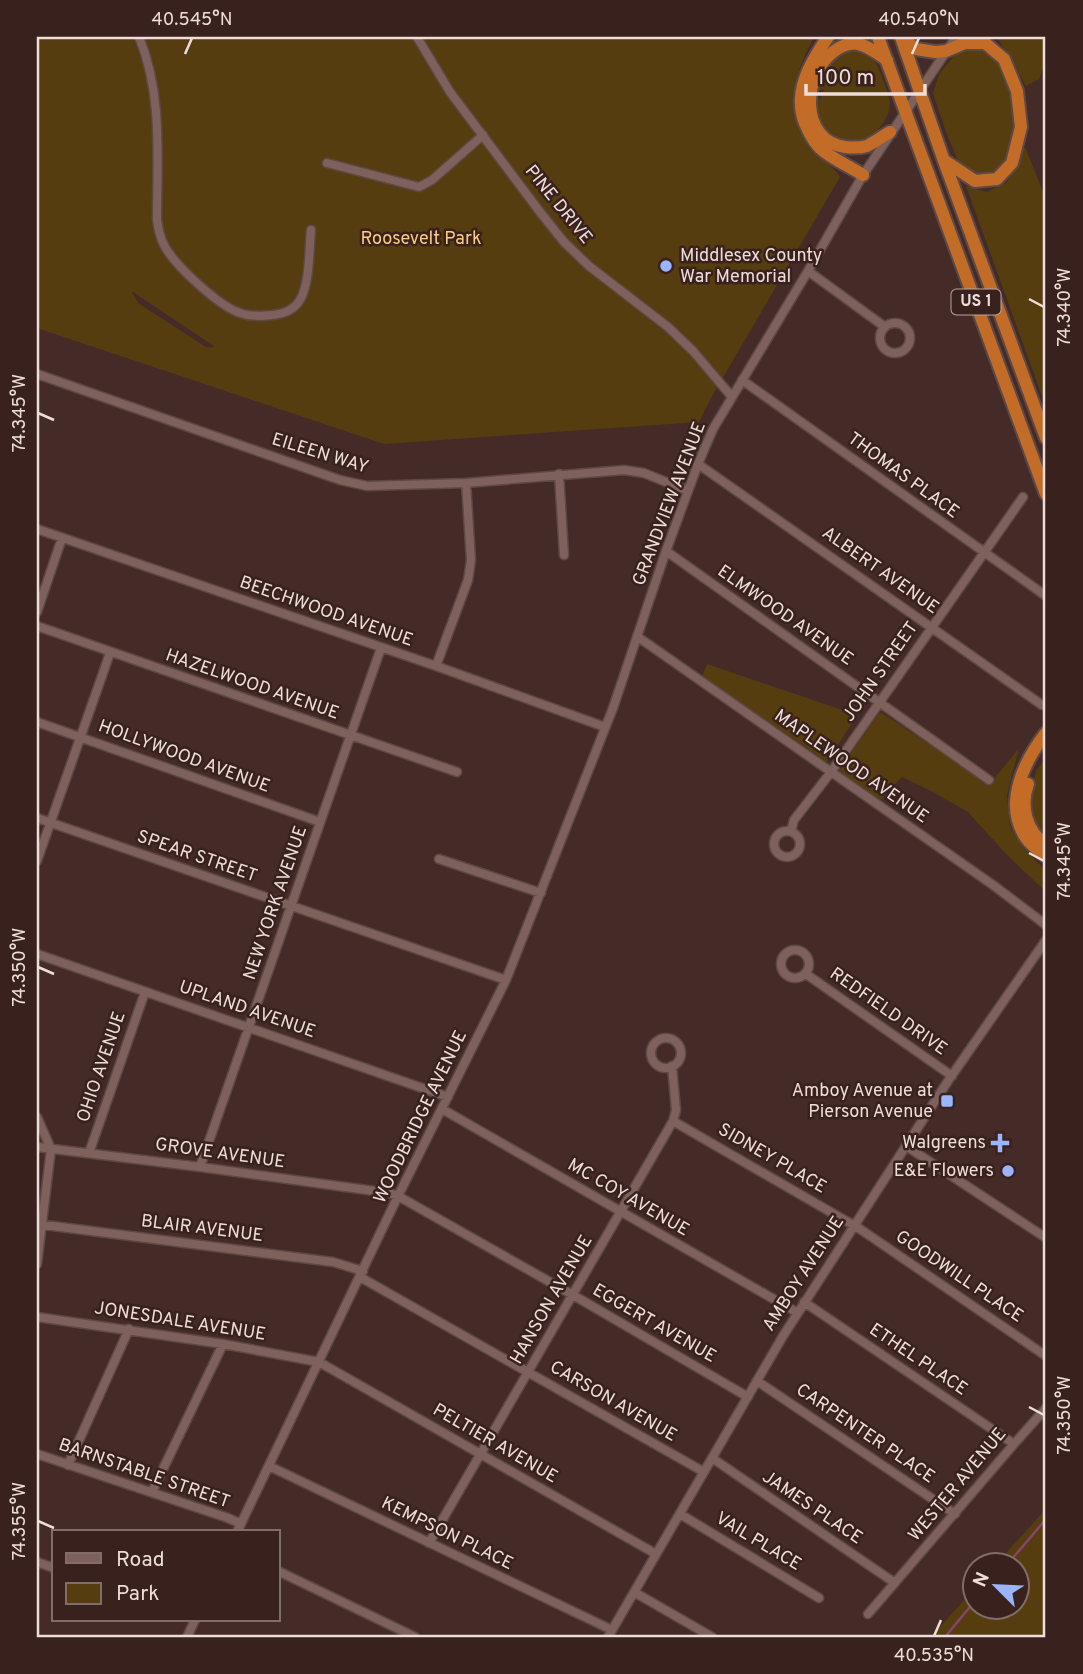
<svg xmlns="http://www.w3.org/2000/svg" width="1083" height="1674" font-family="Overpass,sans-serif">
  <style>
    .green { fill: #553d0f; fill-rule: evenodd }
    .lines { fill: none; stroke-linecap: round; stroke-linejoin: round }
    .stream { stroke: #864470; stroke-width: 2.5 }
    .minor-casing { stroke: #5c4844; stroke-width: 11 }
    .highway-casing { stroke: #5c4844; stroke-width: 16 }
    .minor { stroke: #7e615c; stroke-width: 8 }
    .highway { stroke: #c36c28; stroke-width: 12 }
    .ticks { fill: none; stroke: #eededb; stroke-width: 2.5 }
    .poi-dot { fill: #9ab5fd; stroke: #39211d; stroke-width: 2.5 }
    .labels { text-anchor: middle; dominant-baseline: central; stroke-width: 5; stroke-linejoin: round; paint-order: stroke }
    .shield { fill: #39211d; stroke: #b8a5a2; stroke-width: 2 }
    .shield-label { font-size: 16px; font-weight: bold; fill: #eededb }
    .street-label { font-size: 18px; fill: #eededb; stroke: #39211d }
    .park-label { font-size: 18px; fill: #fdce82; stroke: #39211d }
    .poi-label { font-size: 18px; fill: #eededb; stroke: #39211d; text-anchor: end }
    .neatline { fill: none; stroke: #eededb; stroke-width: 2.5 }
    .ticks-label { font-size: 18px; text-anchor: middle; fill: #eededb }
  </style>
  <rect width="100%" height="100%" fill="#442b27"/>
  <!-- green -->
  <path class="green" d="M 37,37 L 814,37 C 796,71 786,100 804,137 C 806,142 808,148 812,151 C 823,162 830,162 840,177 L 711,398 L 699,422 L 384,444 L 37,328 ZM 132,292 L 133,292 L 215,347 L 206,347 L 138,303 Z
    M 997,37 L 1046,37 L 1046,60 L 1039,79 L 1026,86 Z
    M 971,47 L 993,53 L 1005,71 L 1015,104 L 1018,122 L 1007,163 L 995,177 L 974,175 L 961,168 L 946,132 L 933,93 L 939,74 L 954,56 Z
    M 852,49 C 874,56 876,60 884,82 C 886,88 890,97 890,103 C 889,131 855,154 831,134 C 821,126 818,112 815,100 L 821,98 L 824,89 L 816,91 C 820,70 832,57 852,49 Z
    M 1025,147 L 1046,199 L 1046,407 L 966,186 L 987,192 L 1007,182 Z
    M 707,664 L 857,715 L 827,762 L 702,676 Z
    M 880,712 L 990,784 L 1019,748 L 1007,795 L 1010,826 L 1022,847 L 1045,870 L 1046,892 L 1006,854 L 968,812 L 933,792 L 902,777 L 881,800 L 838,772 Z
    M 1046,757 L 1046,841 L 1032,824 L 1029,800 L 1036,771 Z
    M 1046,1509 L 1046,1637 L 931,1637 L 974,1589 L 974,1608 L 1016,1608 L 1016,1566 L 995,1565 Z"/>
  <g class="lines">
    <!-- stream -->
    <path class="stream" d="M 1006,1566 L 1046,1519
      M 945,1637 L 974,1602"/>
    <!-- minor casing -->
    <g class="minor-casing">
      <path id="minor" d="M 139,37 C 163,95 157,158 157,219 C 158,228 160,237 164,245 C 174,265 219,306 240,313 C 251,317 262,316 272,315 C 284,314 294,310 300,300 C 310,283 309,250 311,230
        M 417,37 L 450,92 L 540,212 L 564,242 L 589,266 L 668,327 L 693,351 L 732,397
        M 327,163 L 419,187 L 432,180 L 483,135
        M 808,271 L 885,327
        M880 338a15 15 0 1 1 30 0a15 15 0 1 1-30 0Z
        M 37,374 L 340,480 L 367,486 L 466,483 L 624,470 L 644,473 L 688,491
        M 742,380 L 1046,596
        M 698,464 L 1042,705
        M 559,474 L 564,555
        M 37,529 L 436,666 L 605,727
        M 666,551 L 989,780
        M 37,612 L 62,538
        M 37,626 L 457,772
        M 638,637 L 993,885 L 1046,925
        M 436,666 L 468,580 L 471,560 L 466,483
        M 37,722 L 320,822
        M 37,818 L 506,980
        M774 844a13 13 0 1 1 26 0a13 13 0 1 1-26 0Z
        M 791,831 L 794,820 L 831,772 L 1023,497
        M 439,859 L 541,893
        M 37,861 L 110,653
        M781 964a14 14 0 1 1 28 0a14 14 0 1 1-28 0Z
        M 37,954 L 448,1097
        M 806,974 L 952,1076
        M651 1053a15 15 0 1 1 30 0a15 15 0 1 1-30 0Z
        M 442,1109 L 798,1313
        M 37,1117 L 51,1149 L 37,1264
        M 673,1121 L 860,1229 L 1046,1356
        M 906,1146 L 1046,1238
        M 37,1147 L 200,1167 L 389,1193 L 398,1196 L 573,1295 L 748,1397
        M 89,1153 L 145,992
        M 200,1167 L 381,648
        M 37,1224 L 333,1262 L 363,1271
        M 360,1277 L 704,1472
        M 804,1302 L 1014,1444
        M 37,1317 L 223,1344 L 319,1362 L 656,1554
        M 757,1381 L 955,1514
        M 37,1454 L 228,1518 L 241,1524
        M 712,1458 L 895,1583
        M 68,1465 L 129,1329
        M 269,1466 L 612,1630
        M 152,1492 L 223,1344
        M 680,1514 L 819,1598
        M 237,1532 L 398,1196 L 506,980 L 613,708 L 666,551 L 698,464 L 713,429 L 808,271 L 863,175 L 956,37
        M 429,1543 L 673,1121 L 676,1110 L 672,1066
        M 37,1562 L 54,1568
        M 278,1571 L 415,1637
        M 634,1592 L 712,1637
        M 868,1614 L 1014,1444 L 1046,1408
        M 187,1637 L 195,1620
        M 608,1637 L 783,1336 L 948,1081 L 1046,940"/>
    </g>
    <!-- highway casing -->
    <g class="highway-casing">
      <path id="highway" d="M 828,37 C 809,64 790,97 808,130 C 811,136 815,143 820,148 C 832,159 849,166 863,175
        M 878,37 L 1046,494
        M 901,37 L 944,161 L 1046,438
        M 902,37 L 916,49 L 935,52 L 946,51 L 965,43 L 985,43 L 1004,59 L 1017,91 L 1021,127 L 1012,163 L 997,179 L 975,181 L 945,161
        M 887,60 C 878,54 869,46 858,44 C 849,42 841,46 833,52 C 802,76 799,140 845,147 C 853,148 860,148 867,146 C 875,142 883,136 890,132
        M 1046,733 C 1025,760 1005,800 1023,833 C 1028,843 1038,850 1046,856
        M 1028,784 C 1020,806 1026,831 1046,845"/>
    </g>
    <!-- minor -->
    <use href="#minor" class="minor"/>
    <!-- highway -->
    <use href="#highway" class="highway"/>
  </g>
  <!-- ticks -->
  <path class="ticks" d="M 185,54 L 192,38M 912,54 L 919,38M 1029,299 L 1044,307M 38,413 L 54,420M 1029,853 L 1044,861M 38,967 L 54,974M 1029,1407 L 1044,1415M 38,1521 L 54,1528M 934,1636 L 941,1620"/>
  <!-- markers -->
  <g class="poi-dot">
    <circle cx="666" cy="266" r="7"/>
    <rect x="940" y="1094" width="14" height="14" rx="3.5"/>
    <path d="M996.5 1132.5h7v7h7v7h-7v7h-7v-7h-7v-7h7z"/>
    <circle cx="1008" cy="1171" r="7"/>
  </g>
  <g class="labels">
    <!-- shield labels -->
    <rect class="shield" x="951.5" y="289.5" width="49" height="25" rx="5"/>
    <g class="shield-label">
      <text x="976" y="302">US 1</text>
    </g>
    <!-- street labels -->
    <g class="street-label">
      <text transform="translate(558 205) rotate(51)">PINE DRIVE</text>
      <text transform="translate(320 454) rotate(17)">EILEEN WAY</text>
      <text transform="translate(903 476) rotate(36)">THOMAS PLACE</text>
      <text transform="translate(670 504) rotate(-69)">GRANDVIEW AVENUE</text>
      <text transform="translate(880 571) rotate(35)">ALBERT AVENUE</text>
      <text transform="translate(326 612) rotate(19)">BEECHWOOD AVENUE</text>
      <text transform="translate(785 616) rotate(35)">ELMWOOD AVENUE</text>
      <text transform="translate(881 672) rotate(-55)">JOHN STREET</text>
      <text transform="translate(252 685) rotate(19)">HAZELWOOD AVENUE</text>
      <text transform="translate(184 757) rotate(20)">HOLLYWOOD AVENUE</text>
      <text transform="translate(851 767) rotate(35)">MAPLEWOOD AVENUE</text>
      <text transform="translate(197 857) rotate(19)">SPEAR STREET</text>
      <text transform="translate(276 903) rotate(-71)">NEW YORK AVENUE</text>
      <text transform="translate(247 1010) rotate(19)">UPLAND AVENUE</text>
      <text transform="translate(888 1012) rotate(35)">REDFIELD DRIVE</text>
      <text transform="translate(102 1067) rotate(-71)">OHIO AVENUE</text>
      <text transform="translate(421 1117) rotate(-64)">WOODBRIDGE AVENUE</text>
      <text transform="translate(220 1154) rotate(8)">GROVE AVENUE</text>
      <text transform="translate(772 1159) rotate(30)">SIDNEY PLACE</text>
      <text transform="translate(628 1198) rotate(30)">MC COY AVENUE</text>
      <text transform="translate(202 1229) rotate(7)">BLAIR AVENUE</text>
      <text transform="translate(804 1274) rotate(-57)">AMBOY AVENUE</text>
      <text transform="translate(959 1277) rotate(34)">GOODWILL PLACE</text>
      <text transform="translate(552 1300) rotate(-60)">HANSON AVENUE</text>
      <text transform="translate(180 1322) rotate(9)">JONESDALE AVENUE</text>
      <text transform="translate(654 1324) rotate(30)">EGGERT AVENUE</text>
      <text transform="translate(918 1360) rotate(34)">ETHEL PLACE</text>
      <text transform="translate(613 1402) rotate(30)">CARSON AVENUE</text>
      <text transform="translate(865 1434) rotate(34)">CARPENTER PLACE</text>
      <text transform="translate(495 1444) rotate(30)">PELTIER AVENUE</text>
      <text transform="translate(144 1474) rotate(19)">BARNSTABLE STREET</text>
      <text transform="translate(958 1485) rotate(-50)">WESTER AVENUE</text>
      <text transform="translate(812 1508) rotate(34)">JAMES PLACE</text>
      <text transform="translate(447 1534) rotate(26)">KEMPSON PLACE</text>
      <text transform="translate(758 1542) rotate(31)">VAIL PLACE</text>
    </g>
    <!-- park labels -->
    <g class="park-label">
      <text x="421" y="239">Roosevelt Park</text>
    </g>
    <!-- poi labels -->
    <g class="poi-label">
      <text x="680" y="256" text-anchor="start">Middlesex County<tspan x="680" dy="21">War Memorial</tspan></text>
      <text x="933" y="1091">Amboy Avenue at<tspan x="933" dy="21">Pierson Avenue</tspan></text>
      <text x="986" y="1143">Walgreens</text>
      <text x="994" y="1171">E&amp;E Flowers</text>
    </g>
  </g>
  <!-- border -->
  <rect width="1083" height="1674" fill="none" stroke="#39211d" stroke-width="77"/>
  <!-- legend -->
  <rect x="52" y="1530" width="228" height="91" fill="#39211d" stroke="#816d69" stroke-width="2"/>
  <rect x="66" y="1553" width="35" height="10" fill="#7e615c" stroke="#816d69" stroke-width="2"/>
  <text x="116" y="1566" font-size="21" fill="#eededb">Road</text>
  <rect x="66" y="1583" width="35" height="21" fill="#553d0f" stroke="#816d69" stroke-width="2"/>
  <text x="116" y="1600" font-size="21" fill="#eededb">Park</text>
  <!-- north arrow -->
  <g transform="translate(996 1586) rotate(294)"><circle r="33" fill="#39211d" stroke="#816d69" stroke-width="2"/>
  <path d="M0-5L12 26L0 18L-12 26Z" fill="#9ab5fd"/>
  <text y="-10" font-size="19" font-weight="bold" text-anchor="middle" fill="#eededb">N</text>
  </g>
  <!-- scale -->
  <path d="M806 84v10h119v-10" fill="none" stroke="#eededb" stroke-width="3.5"/>
  <text x="817" y="84" font-size="21" fill="#eededb" stroke="#39211d" stroke-width="5" paint-order="stroke">100 m</text>
  <rect x="38" y="38" width="1006" height="1598" class="neatline"/>
  <g class="ticks-label">
    <text x="192" y="25">40.545°N</text>
    <text x="919" y="25">40.540°N</text>
    <text transform="translate(1064 307) rotate(-90)" y="6">74.340°W</text>
    <text transform="translate(19 413) rotate(-90)" y="6">74.345°W</text>
    <text transform="translate(1064 861) rotate(-90)" y="6">74.345°W</text>
    <text transform="translate(19 967) rotate(-90)" y="6">74.350°W</text>
    <text transform="translate(1064 1415) rotate(-90)" y="6">74.350°W</text>
    <text transform="translate(19 1521) rotate(-90)" y="6">74.355°W</text>
    <text x="934" y="1661">40.535°N</text>
  </g>
</svg>
